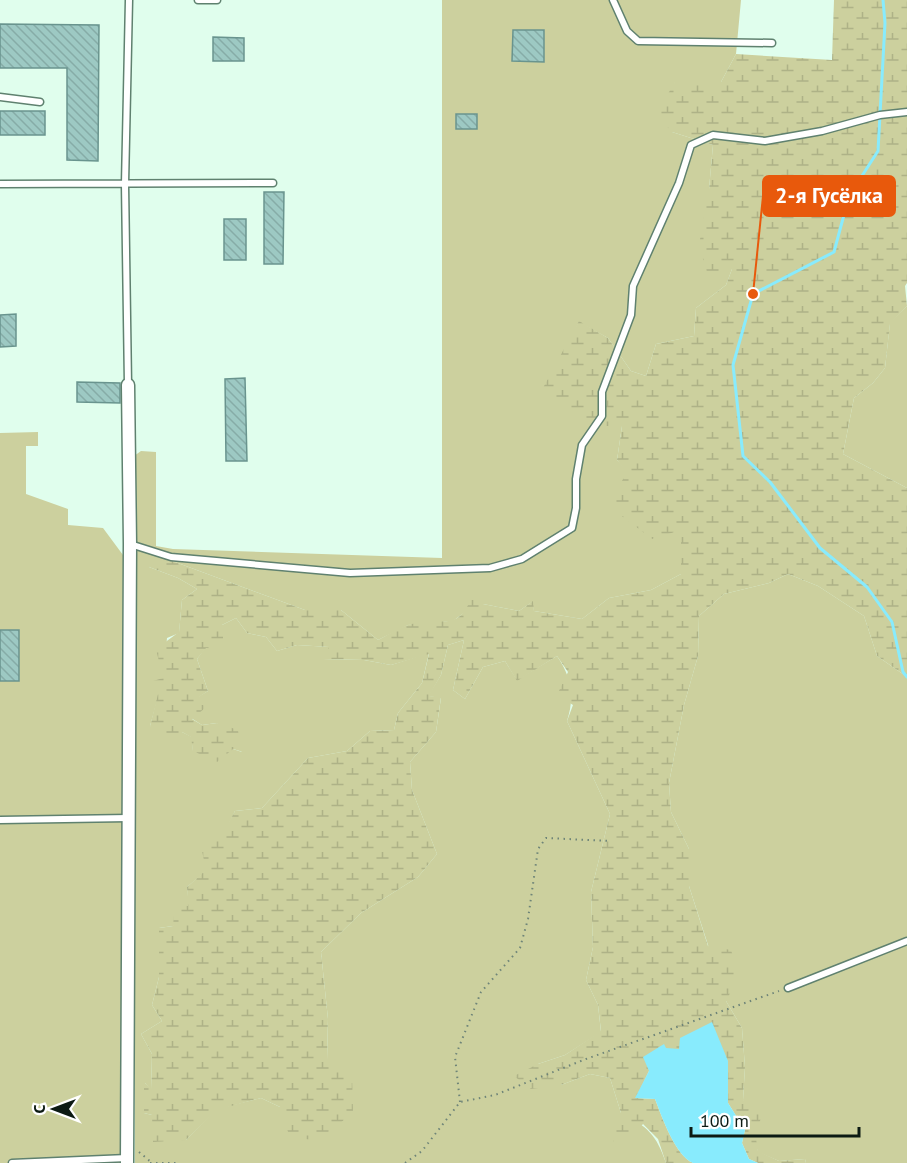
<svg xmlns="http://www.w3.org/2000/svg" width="907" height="1163" font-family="'PT Sans',sans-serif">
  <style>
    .green { fill: #ccd09e }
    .wetland { fill: url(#wetland-marsh) }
    .water { fill: #88ebfd }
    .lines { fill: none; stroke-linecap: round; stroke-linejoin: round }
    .stream { stroke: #88ebfd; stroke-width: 3 }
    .building { fill: url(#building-back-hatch); stroke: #69948e; stroke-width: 1.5 }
    .service-casing { stroke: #5f816f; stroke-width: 9 }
    .minor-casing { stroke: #5f816f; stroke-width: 15 }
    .path { stroke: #6e8478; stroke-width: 2; stroke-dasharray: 1.5 4.5; stroke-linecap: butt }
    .service { stroke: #fff; stroke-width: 6 }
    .minor { stroke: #fff; stroke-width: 12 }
    .leader { fill: none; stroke: #e8590c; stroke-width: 2 }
    .callout-dot { fill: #e8590c; stroke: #fff; stroke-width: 2 }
    .callout { fill: #e8590c; stroke: #e8590c; stroke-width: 2 }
    .callout-label { font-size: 22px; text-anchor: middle; font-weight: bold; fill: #fff }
  </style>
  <defs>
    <pattern id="wetland-marsh" width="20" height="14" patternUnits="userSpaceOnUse" patternTransform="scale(1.5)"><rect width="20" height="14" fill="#ccd09e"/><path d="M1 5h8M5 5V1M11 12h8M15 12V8" fill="none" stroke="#aeb287"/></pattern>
    <pattern id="building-back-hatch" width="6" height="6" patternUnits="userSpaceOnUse" patternTransform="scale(1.5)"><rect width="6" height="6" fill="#9dc9c3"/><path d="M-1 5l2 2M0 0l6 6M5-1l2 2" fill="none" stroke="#86aca7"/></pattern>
  </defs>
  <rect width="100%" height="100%" fill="#e0feed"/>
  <!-- green -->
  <path class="green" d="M 442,0 L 741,0 L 736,54 L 721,82 L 675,82 L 672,132 L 713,145 L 709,189 L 732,269 L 726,285 L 696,308 L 694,336 L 656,344 L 646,376 L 631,371 L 608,338 L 579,322 L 565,350 L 622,426 L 617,460 L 681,529 L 681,574 L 651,590 L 609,598 L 582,619 L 534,611 L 532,602 L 519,611 L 483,604 L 469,609 L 453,621 L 408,625 L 378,640 L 341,610 L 305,610 L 167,559 L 149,567 L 178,578 L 197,589 L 182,600 L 179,633 L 167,638 L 163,679 L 150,726 L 182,732 L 192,737 L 193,751 L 233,749 L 242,752 L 217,723 L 202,725 L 191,718 L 198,697 L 208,691 L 197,659 L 222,625 L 236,618 L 247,633 L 266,637 L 277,651 L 297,645 L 330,647 L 323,659 L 364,660 L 391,665 L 429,653 L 422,683 L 398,713 L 394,730 L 370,731 L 347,751 L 308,758 L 262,808 L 235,811 L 207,870 L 187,887 L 189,906 L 173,926 L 159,928 L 159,977 L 152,1005 L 162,1021 L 141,1034 L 152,1054 L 151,1090 L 145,1083 L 144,1113 L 152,1115 L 186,1140 L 217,1109 L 261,1098 L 280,1107 L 327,1060 L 328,1019 L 321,952 L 361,913 L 418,877 L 437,854 L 412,790 L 410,762 L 436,732 L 441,698 L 428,696 L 441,675 L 448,645 L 464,640 L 453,690 L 465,699 L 483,667 L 505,661 L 517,680 L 557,656 C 571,676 575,697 567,721 L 610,814 L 591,892 L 593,947 L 586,980 L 598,1005 L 601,1032 L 565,1055 L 538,1064 L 561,1085 L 590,1074 L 610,1078 L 621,1113 C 648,1127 656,1134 666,1163 L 135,1163 L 134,456 L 141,451 L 156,452 L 156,546 L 173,549 L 442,558 Z
    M 907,306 L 907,488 L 843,454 L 854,398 L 873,383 L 885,368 L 890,323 Z
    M 38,432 L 38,446 L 26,446 L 26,494 L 68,509 L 68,525 L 103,528 L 123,555 L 122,1163 L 0,1163 L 0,433 Z
    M 788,574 L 818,586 L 864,616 L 877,656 L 907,677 L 907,1163 L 806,1163 L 805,1159 L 779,1161 L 758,1152 L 743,1100 L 745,1067 L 742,1028 L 726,1001 L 689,886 L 689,849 L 671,812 L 669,783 L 684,705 L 698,656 L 699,616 L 724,594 L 769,583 Z"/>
  <!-- wetland -->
  <path class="wetland" d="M 834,0 L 907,0 L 907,283 L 905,286 L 907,306 L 890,324 L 885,368 L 873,383 L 854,398 L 843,454 L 907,488 L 907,677 L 877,656 L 864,616 L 818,586 L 788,574 L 769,583 L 724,594 L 699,616 L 698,656 L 684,705 L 669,783 L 671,812 L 689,849 L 689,886 L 708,946 L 731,950 L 739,976 L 726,1001 L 742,1028 L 745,1067 L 743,1100 L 762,1116 L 755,1133 L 758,1151 L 779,1161 L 805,1159 L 806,1163 L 758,1163 L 749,1159 L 742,1143 L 745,1130 L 728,1103 L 728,1061 L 679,1049 L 666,1049 L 649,1071 L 636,1098 L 655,1099 C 662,1117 675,1155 693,1163 L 666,1163 L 658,1139 L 643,1124 L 624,1146 L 613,1141 L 621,1113 L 610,1078 L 590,1074 L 561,1085 L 531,1089 L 514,1076 L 538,1064 L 565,1055 L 601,1031 L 598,1005 L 586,980 L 593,947 L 591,892 L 610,814 L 567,721 L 573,705 L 557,695 L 568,672 L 557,656 L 517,681 L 505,661 L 483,667 L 465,699 L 453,690 L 464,640 L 448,645 L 441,675 L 429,696 L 441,697 L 436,732 L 410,762 L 412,790 L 437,854 L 418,877 L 361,913 L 321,952 L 328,1019 L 327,1060 L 352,1075 L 353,1113 L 318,1140 L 290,1138 L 280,1107 L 261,1098 L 217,1110 L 186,1140 L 153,1142 L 152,1115 L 144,1113 L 144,1082 L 151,1089 L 152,1054 L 141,1034 L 162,1021 L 152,1005 L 159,977 L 159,928 L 173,926 L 175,905 L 188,906 L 187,887 L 206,870 L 200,841 L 220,839 L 235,811 L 262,808 L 308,758 L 347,751 L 370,731 L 394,730 L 398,713 L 422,683 L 429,654 L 391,665 L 364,660 L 322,659 L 329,647 L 297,645 L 277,651 L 266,637 L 247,633 L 236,618 L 222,625 L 224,649 L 206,648 L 197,659 L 208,691 L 199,697 L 205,708 L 192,719 L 202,725 L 217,723 L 238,730 L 243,752 L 233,749 L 217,762 L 193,751 L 191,737 L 182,732 L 169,744 L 150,726 L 158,694 L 153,681 L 163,678 L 156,649 L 179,632 L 182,600 L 197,589 L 178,578 L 149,567 L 151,557 L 167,559 L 305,610 L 341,610 L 378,640 C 388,635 398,628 408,625 C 442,615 460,636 474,590 L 483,604 L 519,611 L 533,601 L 534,611 L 582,619 L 609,598 L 651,590 L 681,574 L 681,530 L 652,539 L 618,513 L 611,498 L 627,473 L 617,460 L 622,426 L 587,426 L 565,410 L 543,388 L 579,321 L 608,338 L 631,371 L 646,376 L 656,344 L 694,336 L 696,308 L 726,285 L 732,269 L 707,273 L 699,245 L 709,189 L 713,145 L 672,132 L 656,114 L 675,82 L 721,82 L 736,54 L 832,60 Z"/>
  <!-- water -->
  <path class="water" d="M 712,1022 L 728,1061 L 728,1103 L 745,1130 L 742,1143 L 749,1159 L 758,1163 L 693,1163 C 675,1155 662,1117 655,1099 L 635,1098 L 649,1071 L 643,1057 L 664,1044 L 666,1048 L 679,1049 L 680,1038 Z"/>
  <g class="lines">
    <!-- stream -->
    <path class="stream" d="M 883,0 L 885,23 L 878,151 L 849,196 L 834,252 L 753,294 L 733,365 L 743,456 L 770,482 L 820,548 L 867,587 L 892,622 L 903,672 L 907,677"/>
  </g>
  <!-- building -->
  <path class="building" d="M 0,24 L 99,25 L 98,161 L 67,160 L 67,68 L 0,68 Z
    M 513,30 L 544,30 L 544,62 L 512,61 Z
    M 213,37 L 244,38 L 244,61 L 213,61 Z
    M 0,111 L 45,111 L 45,135 L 0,135 Z
    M 456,114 L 477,114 L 477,129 L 456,129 Z
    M 264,192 L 284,192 L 283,264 L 264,264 Z
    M 224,219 L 246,219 L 246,260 L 224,260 Z
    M 16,314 L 16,346 L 0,347 L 0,315 Z
    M 245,378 L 247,461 L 226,461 L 225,379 Z
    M 77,382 L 120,383 L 120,403 L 77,402 Z
    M 0,630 L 19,630 L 19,681 L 0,681 Z"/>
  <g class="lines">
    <!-- service casing -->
    <g class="service-casing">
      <path id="service" d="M 198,0 L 217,0
        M 613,0 L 627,31 L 638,41 L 772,43
        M 0,97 L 40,102
        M 0,184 L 273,183
        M 128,385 L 125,184 L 129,0
        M 130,544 L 171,557 L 350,573 L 490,568 L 522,559 L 572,528 L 576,508 L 576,479 L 582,445 L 602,416 L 602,392 L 631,315 L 633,286 L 679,183 L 691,145 L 713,135 L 765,141 L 822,131 L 880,115 L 907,112
        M 0,820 L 129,818
        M 788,988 L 907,941
        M 12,1163 L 127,1158"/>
    </g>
    <!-- minor casing -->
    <g class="minor-casing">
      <path id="minor" d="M 127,1163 L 130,544 L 128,385"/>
    </g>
    <!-- path -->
    <path class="path" d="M 460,1102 L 455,1057 L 481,992 L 520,948 L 528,919 L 538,849 L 546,838 L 610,841
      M 139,1152 L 151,1162
      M 150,1163 L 176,1163
      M 405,1163 L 422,1151 L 460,1102 L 495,1095 L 586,1059 L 779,991"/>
    <!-- service -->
    <use href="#service" class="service"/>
    <!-- minor -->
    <use href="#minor" class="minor"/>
  </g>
  <!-- callouts -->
  <path class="leader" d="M753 294L763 196"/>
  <circle class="callout-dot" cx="753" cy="294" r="6"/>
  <rect class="callout" x="763" y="176" width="132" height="40" rx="6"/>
  <g class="callout-label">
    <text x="829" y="203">2-я Гусёлка</text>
  </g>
  <!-- north arrow -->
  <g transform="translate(54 1109) rotate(270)" stroke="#ffffff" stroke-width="4.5" paint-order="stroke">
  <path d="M0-4.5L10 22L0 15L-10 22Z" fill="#0c1a13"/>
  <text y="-9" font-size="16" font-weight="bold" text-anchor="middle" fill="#0c1a13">С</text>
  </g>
  <!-- scale -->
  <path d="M691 1127v9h168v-9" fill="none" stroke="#0c1a13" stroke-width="3"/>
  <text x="700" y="1127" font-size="18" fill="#0c1a13" stroke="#ffffff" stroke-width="4.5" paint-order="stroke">100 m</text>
</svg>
